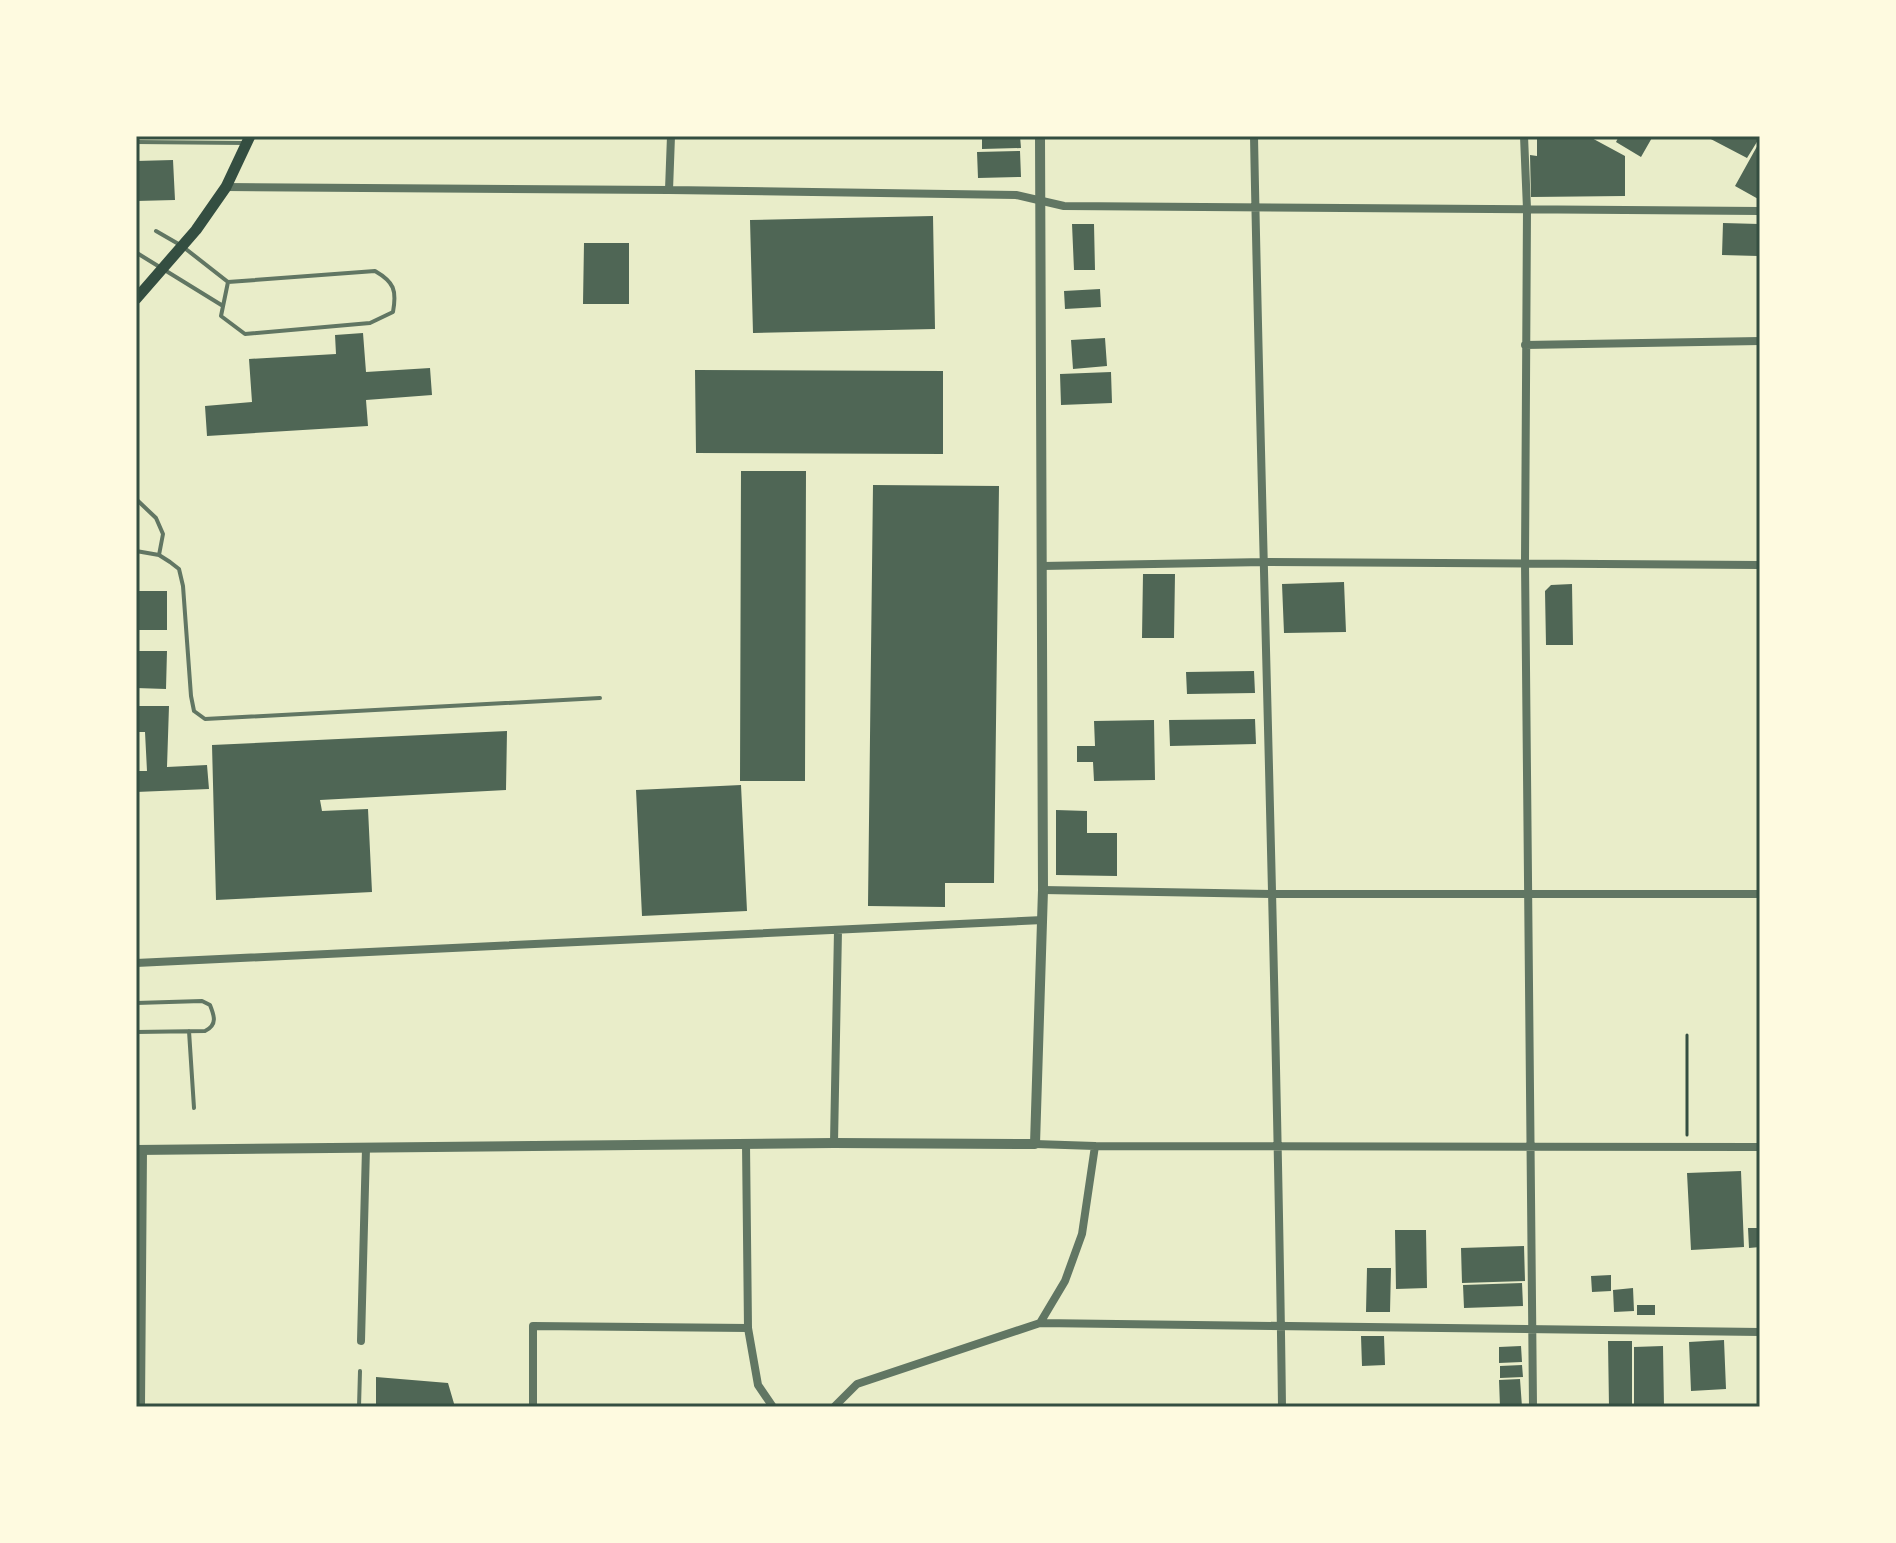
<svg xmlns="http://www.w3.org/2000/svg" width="1896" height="1543" font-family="'Source Sans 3',sans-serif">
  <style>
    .building { fill: #4f6655 }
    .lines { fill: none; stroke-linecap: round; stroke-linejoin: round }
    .path { stroke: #344e41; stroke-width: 3 }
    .service { stroke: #617663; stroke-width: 4 }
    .minor { stroke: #617663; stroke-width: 8 }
    .tertiary { stroke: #617663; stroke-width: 10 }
    .secondary { stroke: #344e41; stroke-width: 11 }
    .neatline { fill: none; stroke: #344e41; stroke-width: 3 }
  </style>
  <rect width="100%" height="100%" fill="#e9edc9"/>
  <!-- building -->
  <path class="building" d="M 982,136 L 1020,136 L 1021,148 L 982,149 Z
    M 1537,136 L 1588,136 L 1625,156 L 1625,196 L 1531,197 L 1530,155 L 1537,156 Z
    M 1619,136 L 1653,136 L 1641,157 L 1616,142 Z
    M 1705,136 L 1760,136 L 1760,137 L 1747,158 Z
    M 1760,141 L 1760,200 L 1735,186 Z
    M 1020,151 L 1021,177 L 978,178 L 977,152 Z
    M 173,160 L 175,200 L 136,201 L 136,161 Z
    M 933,216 L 935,329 L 753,333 L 750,220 Z
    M 1723,223 L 1759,224 L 1758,256 L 1722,255 Z
    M 1072,224 L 1094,224 L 1095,270 L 1074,270 Z
    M 584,243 L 629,243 L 629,304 L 583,304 Z
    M 1100,289 L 1101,307 L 1065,309 L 1064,291 Z
    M 363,333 L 366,372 L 430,368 L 432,395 L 366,400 L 368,426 L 207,436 L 205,406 L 252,402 L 249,359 L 336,354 L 335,335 Z
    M 1105,338 L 1107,366 L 1073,369 L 1071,340 Z
    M 695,370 L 943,371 L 943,454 L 696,453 Z
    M 1111,372 L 1112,403 L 1061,405 L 1060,374 Z
    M 741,471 L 806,471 L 805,781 L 740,781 Z
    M 873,485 L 999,486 L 994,883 L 945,883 L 945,907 L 868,906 Z
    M 1143,574 L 1175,574 L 1174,638 L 1142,638 Z
    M 1344,582 L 1346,632 L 1284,633 L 1282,584 Z
    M 1572,584 L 1573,645 L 1546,645 L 1545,591 L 1551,585 Z
    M 136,591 L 167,591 L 167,630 L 136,630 Z
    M 136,651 L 167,651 L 166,689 L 136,688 Z
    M 1254,671 L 1255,693 L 1187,694 L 1186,672 Z
    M 136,706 L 169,706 L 167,767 L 207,765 L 209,789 L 136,792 L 136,771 L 147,771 L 145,732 L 136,732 Z
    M 1255,719 L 1256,744 L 1170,746 L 1169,720 Z
    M 1154,720 L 1155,780 L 1094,781 L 1093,762 L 1077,762 L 1077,746 L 1095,746 L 1094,721 Z
    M 507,731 L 506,790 L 320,800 L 322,811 L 368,809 L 372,892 L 216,900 L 212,745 Z
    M 741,785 L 747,911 L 642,916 L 636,790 Z
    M 1056,810 L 1087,811 L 1087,833 L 1117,833 L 1117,876 L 1056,875 Z
    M 1741,1171 L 1744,1247 L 1691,1250 L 1687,1173 Z
    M 1748,1228 L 1760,1228 L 1760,1247 L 1749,1248 Z
    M 1395,1230 L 1426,1230 L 1427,1288 L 1396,1289 Z
    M 1524,1246 L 1525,1281 L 1462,1283 L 1461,1248 Z
    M 1367,1268 L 1391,1268 L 1390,1312 L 1366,1312 Z
    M 1611,1275 L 1611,1291 L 1592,1292 L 1591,1276 Z
    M 1522,1283 L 1523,1306 L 1464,1308 L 1463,1285 Z
    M 1633,1288 L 1634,1311 L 1614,1312 L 1613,1290 Z
    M 1637,1305 L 1655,1305 L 1655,1315 L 1637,1315 Z
    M 1361,1336 L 1384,1336 L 1385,1365 L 1362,1366 Z
    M 1724,1340 L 1726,1389 L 1691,1391 L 1689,1342 Z
    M 1608,1341 L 1632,1341 L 1632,1407 L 1609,1407 Z
    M 1521,1346 L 1522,1362 L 1499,1363 L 1499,1347 Z
    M 1663,1346 L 1664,1407 L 1634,1407 L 1634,1347 Z
    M 1522,1365 L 1523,1377 L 1500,1378 L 1500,1366 Z
    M 376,1377 L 448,1383 L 455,1407 L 376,1407 Z
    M 1520,1379 L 1522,1407 L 1500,1407 L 1499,1380 Z"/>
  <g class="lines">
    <!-- path -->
    <path class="path" d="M 1687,1035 L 1687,1135"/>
    <!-- service -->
    <path class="service" d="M 136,142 L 246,143
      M 156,231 L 182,246 L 228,282 L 375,271 C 394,282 397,290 393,312 L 370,323 L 245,334 L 221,316 L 228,282
      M 137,253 L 223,306
      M 136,499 L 156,518 L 163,534 L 159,555
      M 136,551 L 159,555 L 170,562 L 179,569 L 183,586 L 191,696 L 194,711 L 205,719 L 600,698
      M 136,1003 L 202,1001 L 210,1005 C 214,1015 218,1025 205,1031 L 136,1032
      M 189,1031 L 194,1108
      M 359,1407 L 360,1371"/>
    <!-- minor -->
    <path class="minor" d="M 1254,136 C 1262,560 1277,983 1282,1407
      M 1524,136 L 1527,209 L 1525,562 L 1533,1407
      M 226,187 L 669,190 L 1016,195 L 1064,206 L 1760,211
      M 669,190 L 671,136
      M 1525,345 L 1760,341
      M 1042,566 L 1265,562 L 1760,565
      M 1043,890 L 1271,894 L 1760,894
      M 136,963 L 1043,920
      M 834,1143 L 838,930
      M 746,1144 L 748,1328 L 758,1385 L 773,1407
      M 1035,1144 L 1095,1146 L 1760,1147
      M 1040,1323 L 1065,1281 L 1082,1234 L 1095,1146
      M 361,1341 L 366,1148
      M 141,1407 L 143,1150
      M 533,1407 L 533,1326 L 748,1328
      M 834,1407 L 857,1384 L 1040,1323 L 1760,1332"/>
    <!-- tertiary -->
    <path class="tertiary" d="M 136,1150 L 834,1143 L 1035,1144 L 1043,890 L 1040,136"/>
    <!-- secondary -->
    <path class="secondary" d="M 136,299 L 196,230 L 226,187 L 250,136"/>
  </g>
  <!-- border -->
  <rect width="1896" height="1543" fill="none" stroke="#fefae0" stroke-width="276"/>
  <rect x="138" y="138" width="1620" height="1267" class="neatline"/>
</svg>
